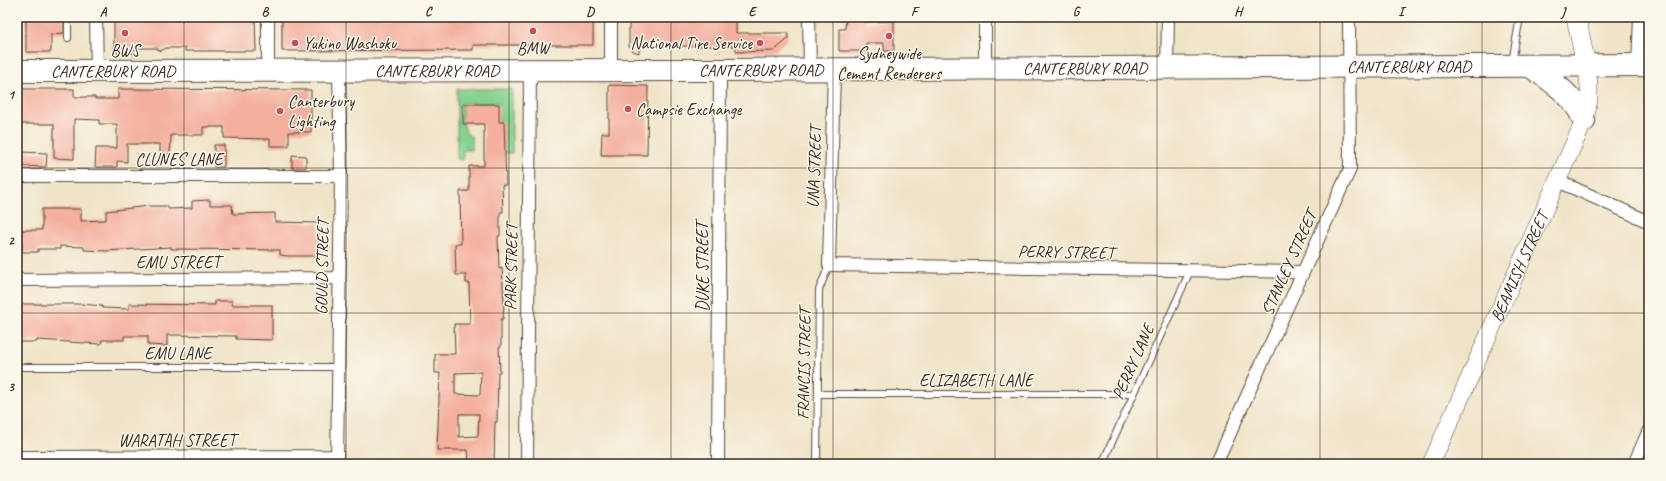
<svg xmlns="http://www.w3.org/2000/svg" width="1666" height="481" font-family="Caveat,sans-serif">
  <style>
    .green { fill: #86d391; stroke: #607e58 }
    .building { fill: #f4af9d; fill-rule: evenodd }
    .lines { fill: none; stroke-linecap: round; stroke-linejoin: round }
    .lane-casing { stroke: #564638; stroke-width: 8 }
    .street-casing { stroke: #564638; stroke-width: 14 }
    .secondary-casing { stroke: #564638; stroke-width: 18 }
    .primary-casing { stroke: #564638; stroke-width: 20 }
    .highway-casing { stroke: #564638; stroke-width: 24 }
    .lane { stroke: #fff; stroke-width: 6 }
    .street { stroke: #fff; stroke-width: 12 }
    .secondary { stroke: #fff; stroke-width: 17 }
    .primary { stroke: #fff; stroke-width: 19 }
    .highway { stroke: #fff; stroke-width: 22 }
    .grid { fill: none; stroke: #3b2a1e; stroke-width: 1; stroke-opacity: 0.55 }
    .poi-dot { fill: #d1495b; stroke: #fbf7ec; stroke-width: 1.5 }
    .labels { text-anchor: middle; dominant-baseline: central; stroke-width: 3; stroke-linejoin: round; paint-order: stroke }
    .poi-label { font-size: 17px; fill: #3b2a1e; stroke: #fbf7ec; text-anchor: start }
    .street-label { font-size: 17px; fill: #3b2a1e; stroke: #fbf7ec }
    .neatline { fill: none; stroke: #3b2a1e; stroke-width: 1.5 }
    .grid-label { font-size: 13px; text-anchor: middle; font-weight: bold; fill: #3b2a1e }
  </style>
  <rect width="100%" height="100%" fill="#fbf7ec"/>
  <filter id="ink" filterUnits="userSpaceOnUse"><feTurbulence type="fractalNoise" baseFrequency=".025" numOctaves="2"/><feDisplacementMap in="SourceGraphic" scale="8" xChannelSelector="R" yChannelSelector="G"/><feConvolveMatrix kernelMatrix="1 2 1 2 8 2 1 2 1" color-interpolation-filters="sRGB"/></filter>
  <filter id="wash" filterUnits="userSpaceOnUse"><feTurbulence type="fractalNoise" baseFrequency=".012" numOctaves="4" result="noise"/><feDisplacementMap in="SourceGraphic" scale="16" xChannelSelector="R" yChannelSelector="G"/><feGaussianBlur stdDeviation="0.9" result="paint"/><feColorMatrix in="noise" values="0 0 0 0 0 0 0 0 0 0 0 0 0 0 0 0 0 1.4 0 .05"/><feComposite in="paint" operator="in"/></filter>
  <g filter="url(#wash)">
    <rect width="100%" height="100%" fill="#f0e4c8"/>
    <!-- green -->
    <path class="green" d="M 457,89 L 512,89 L 512,153 L 504,153 L 504,123 L 499,123 L 498,103 L 462,103 L 462,124 L 464,125 L 466,133 L 472,137 L 472,150 L 463,150 L 463,160 L 457,159 Z"/>
    <g id="blocks">
      <!-- building -->
      <path class="building" d="M 26,17 L 64,17 L 64,33 L 51,34 L 51,52 L 26,52 Z
        M 114,17 L 255,17 L 256,51 L 185,51 L 185,48 L 166,48 L 160,51 L 156,48 L 135,48 L 135,53 L 117,53 L 114,49 Z
        M 282,17 L 593,17 L 593,45 L 473,45 L 473,50 L 282,51 Z
        M 629,17 L 736,17 L 736,33 L 788,33 L 788,39 L 774,51 L 736,52 L 736,46 L 659,46 L 639,47 L 639,53 L 633,51 L 629,47 Z
        M 846,17 L 865,17 L 865,22 L 894,21 L 894,51 L 884,51 L 884,43 L 866,43 L 866,51 L 839,51 L 839,29 L 845,29 Z
        M 609,85 L 648,86 L 647,155 L 601,155 L 602,133 L 609,133 Z
        M 20,89 L 74,89 L 74,97 L 95,97 L 95,99 L 118,99 L 118,89 L 311,90 L 311,132 L 289,132 L 289,146 L 270,146 L 270,139 L 224,138 L 224,127 L 203,127 L 203,135 L 171,135 L 170,154 L 160,154 L 160,144 L 127,144 L 127,162 L 117,161 L 117,167 L 95,167 L 96,148 L 117,148 L 117,124 L 99,124 L 99,120 L 74,119 L 74,159 L 54,158 L 54,124 L 17,124 L 17,92 L 20,92 Z
        M 463,104 L 499,104 L 499,122 L 504,122 L 506,185 L 502,185 L 503,212 L 500,212 L 500,236 L 498,236 L 499,269 L 502,268 L 504,303 L 503,319 L 501,319 L 501,347 L 499,347 L 500,372 L 498,372 L 497,422 L 495,422 L 494,464 L 469,464 L 468,450 L 437,450 L 440,373 L 435,373 L 435,354 L 455,354 L 454,324 L 470,324 L 469,283 L 466,283 L 466,275 L 456,275 L 455,244 L 461,244 L 460,191 L 469,191 L 469,166 L 484,166 L 484,124 L 463,124 ZM 481,372 L 480,395 L 455,394 L 455,373 ZM 459,414 L 479,414 L 478,436 L 459,437 Z
        M 214,145 L 224,145 L 224,167 L 214,167 Z
        M 20,152 L 47,153 L 46,167 L 20,166 Z
        M 292,155 L 306,156 L 306,168 L 292,168 Z
        M 210,200 L 210,205 L 232,205 L 233,214 L 275,213 L 275,222 L 319,223 L 319,256 L 288,256 L 280,255 L 280,250 L 171,249 L 171,247 L 106,251 L 84,250 L 84,247 L 60,246 L 60,249 L 38,249 L 38,252 L 22,252 L 22,230 L 42,230 L 42,209 L 81,209 L 81,221 L 106,220 L 106,211 L 149,206 L 168,206 L 168,209 L 192,208 L 192,201 Z
        M 215,301 L 232,301 L 232,305 L 272,305 L 272,340 L 236,339 L 236,336 L 167,335 L 167,346 L 148,345 L 148,336 L 124,336 L 124,340 L 102,340 L 101,344 L 37,340 L 37,342 L 20,342 L 21,304 L 82,304 L 102,306 L 102,308 L 129,309 L 129,304 L 215,305 Z"/>
    </g>
  </g>
  <g filter="url(#ink)">
    <use href="#blocks" fill-opacity="0" stroke="#564638" stroke-width="1"/>
    <g class="lines">
      <!-- lane casing -->
      <g class="lane-casing">
        <path id="lane" d="M 68,38 L 68,17
          M 1512,62 L 1520,17
          M 17,367 L 338,367
          M 818,394 L 1134,394
          M 817,464 L 819,290 L 829,265
          M 1102,464 L 1190,271"/>
      </g>
      <!-- street casing -->
      <g class="street-casing">
        <path id="street" d="M 96,17 L 97,71
          M 611,17 L 611,70
          M 809,17 L 810,70
          M 985,17 L 985,69
          M 1638,65 L 1640,17
          M 1167,68 L 1168,17
          M 834,70 L 829,265 L 1303,272
          M 268,71 L 268,17
          M 17,176 L 341,176
          M 1558,181 L 1649,222
          M 17,280 L 339,278
          M 17,457 L 337,456
          M 337,464 L 341,176 L 339,71
          M 527,464 L 530,71
          M 718,464 L 720,70
          M 1216,464 L 1350,169 L 1349,17
          M 1634,464 L 1649,430"/>
      </g>
      <!-- secondary casing -->
      <g class="secondary-casing">
        <g id="secondary">
          <path id="s1" d="M 1431,464 L 1584,121 C 1591,101 1590,85 1586,65"/>
        </g>
      </g>
      <!-- primary casing -->
      <g class="primary-casing">
        <path id="primary" d="M 1576,17 L 1586,65"/>
      </g>
      <!-- highway casing -->
      <g class="highway-casing">
        <g id="highway">
          <path d="M 1530,66 C 1551,81 1575,95 1584,121"/>
          <path id="s2" d="M 17,71 L 720,70 L 1649,65"/>
        </g>
      </g>
      <!-- lane -->
      <use href="#lane" class="lane"/>
      <!-- street -->
      <use href="#street" class="street"/>
      <!-- secondary -->
      <use href="#secondary" class="secondary"/>
      <!-- primary -->
      <use href="#primary" class="primary"/>
      <!-- highway -->
      <use href="#highway" class="highway"/>
    </g>
  </g>
  <!-- grid -->
  <path class="grid" d="M 184,17 L 184,464M 346,17 L 346,464M 509,17 L 509,464M 671,17 L 671,464M 833,17 L 833,464M 995,17 L 995,464M 1157,17 L 1157,464M 1320,17 L 1320,464M 1482,17 L 1482,464M 17,168 L 1649,168M 17,313 L 1649,313"/>
  <!-- markers -->
  <g class="poi-dot">
    <circle cx="533" cy="31" r="4"/>
    <circle cx="125" cy="33" r="4"/>
    <circle cx="889" cy="36" r="4"/>
    <circle cx="295" cy="43" r="4"/>
    <circle cx="760" cy="43" r="4"/>
    <circle cx="628" cy="109" r="4"/>
    <circle cx="280" cy="111" r="4"/>
  </g>
  <g class="labels">
    <!-- poi labels -->
    <g class="poi-label">
      <text x="303" y="43">Yukino Washoku</text>
      <text x="752" y="43" text-anchor="end">National Tire Service</text>
      <text x="533" y="48" text-anchor="middle">BMW</text>
      <text x="125" y="50" text-anchor="middle">BWS</text>
      <text x="889" y="53" text-anchor="middle">Sydneywide<tspan x="889" dy="20">Cement Renderers</tspan></text>
      <text x="288" y="101">Canterbury<tspan x="288" dy="20">Lighting</tspan></text>
      <text x="636" y="109">Campsie Exchange</text>
    </g>
    <!-- street labels -->
    <g class="street-label">
      <text stroke="none"><textPath href="#s2" startOffset="1392">CANTERBURY ROAD</textPath></text>
      <text stroke="none"><textPath href="#s2" startOffset="1068">CANTERBURY ROAD</textPath></text>
      <text stroke="none"><textPath href="#s2" startOffset="744">CANTERBURY ROAD</textPath></text>
      <text stroke="none"><textPath href="#s2" startOffset="96">CANTERBURY ROAD</textPath></text>
      <text stroke="none"><textPath href="#s2" startOffset="420">CANTERBURY ROAD</textPath></text>
      <text x="179" y="159">CLUNES LANE</text>
      <text transform="translate(814 167) rotate(-88)">UNA STREET</text>
      <text transform="translate(1066 252) rotate(1)">PERRY STREET</text>
      <text x="178" y="262">EMU STREET</text>
      <text transform="translate(1289 263) rotate(-66)">STANLEY STREET</text>
      <text transform="translate(322 267) rotate(-89)">GOULD STREET</text>
      <text transform="translate(511 267) rotate(-89)">PARK STREET</text>
      <text transform="translate(702 267) rotate(-90)">DUKE STREET</text>
      <text stroke="none"><textPath href="#s1" startOffset="216">BEAMISH STREET</textPath></text>
      <text x="178" y="353">EMU LANE</text>
      <text transform="translate(1133 362) rotate(-66)">PERRY LANE</text>
      <text transform="translate(804 364) rotate(-89)">FRANCIS STREET</text>
      <text x="976" y="380">ELIZABETH LANE</text>
      <text x="177" y="440">WARATAH STREET</text>
    </g>
  </g>
  <!-- margin -->
  <rect width="1666" height="481" fill="none" stroke="#fbf7ec" stroke-width="44"/>
  <rect x="22" y="22" width="1622" height="437" class="neatline"/>
  <g class="grid-label">
    <text x="103" y="16">A</text>
    <text x="265" y="16">B</text>
    <text x="428" y="16">C</text>
    <text x="590" y="16">D</text>
    <text x="752" y="16">E</text>
    <text x="914" y="16">F</text>
    <text x="1076" y="16">G</text>
    <text x="1238" y="16">H</text>
    <text x="1401" y="16">I</text>
    <text x="1563" y="16">J</text>
    <text x="11" y="99">1</text>
    <text x="11" y="245">2</text>
    <text x="11" y="391">3</text>
  </g>
</svg>
